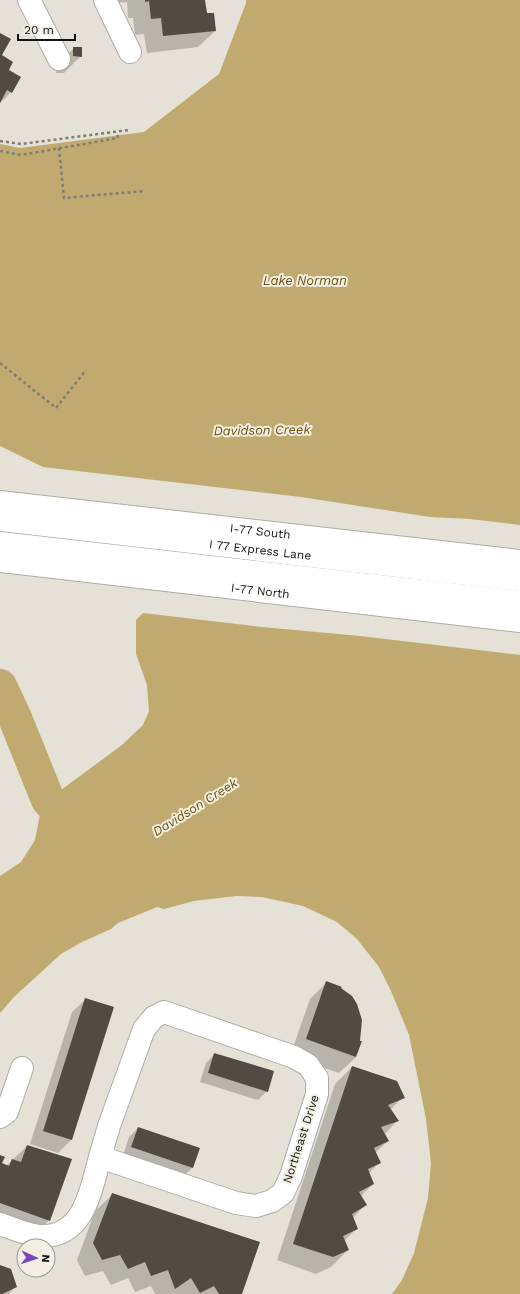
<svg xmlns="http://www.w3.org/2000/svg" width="520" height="1294" font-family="'Work Sans',sans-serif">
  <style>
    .water { fill: #c1aa6f }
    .shadow { fill: #0003 }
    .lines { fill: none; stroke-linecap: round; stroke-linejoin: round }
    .river { stroke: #c1aa6f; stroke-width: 34 }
    .building { fill: #504c43 }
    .minor-casing { stroke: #afaba0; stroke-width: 24 }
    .highway-casing { stroke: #afaba0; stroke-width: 24 }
    .path { stroke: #807d75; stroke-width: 2.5; stroke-dasharray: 3 3; stroke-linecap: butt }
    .minor { stroke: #fff; stroke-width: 22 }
    .highway { stroke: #fff; stroke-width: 22 }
    .labels { text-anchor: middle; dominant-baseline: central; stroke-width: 4; stroke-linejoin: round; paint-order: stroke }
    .street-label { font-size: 12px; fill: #14120e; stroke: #f3eee3 }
    .water-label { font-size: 13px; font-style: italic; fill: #6a5307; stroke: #f3eee3 }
  </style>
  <rect width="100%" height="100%" fill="#e5e1d6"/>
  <!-- water -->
  <path class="water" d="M 246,0 L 520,0 L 520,525 L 470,519 L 430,517 L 301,497 L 43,467 L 0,446 L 0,144 L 20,148 L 144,132 L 219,74 L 246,3 Z
    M 143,613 L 262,627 L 360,636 L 520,655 L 520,1294 L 392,1294 L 402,1280 L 414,1253 L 428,1198 L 431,1163 L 426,1119 L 409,1035 L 391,991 L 379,967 L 357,939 L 337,922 L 303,906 L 262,897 L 236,896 L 194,901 L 164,909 L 157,907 L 118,923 L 111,929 L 82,942 L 61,954 L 15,996 L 0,1013 L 0,876 L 21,862 L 35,840 L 42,804 L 122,745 L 143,725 L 149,711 L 147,685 L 136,654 L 136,620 Z"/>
  <!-- shadow -->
  <path class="shadow" d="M 116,0 L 197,0 L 215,31 L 198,47 L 147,53 L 144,34 L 135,35 L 133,18 L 128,18 L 127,2 L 116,3 Z
    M 0,34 L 0,56 L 7,70 L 11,92 L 0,103 Z
    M 74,48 L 81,56 L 64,73 L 56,73 L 57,64 Z
    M 327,982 L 340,989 L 356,1057 L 339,1073 L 290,1056 L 310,999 Z
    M 86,999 L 113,1008 L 71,1140 L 58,1153 L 30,1144 L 72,1012 Z
    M 215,1054 L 267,1091 L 258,1100 L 200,1082 L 206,1063 Z
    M 352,1067 L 403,1097 L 390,1110 L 397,1121 L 384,1135 L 388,1141 L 375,1153 L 380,1162 L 369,1173 L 373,1184 L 360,1197 L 365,1205 L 353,1218 L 357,1228 L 344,1241 L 348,1250 L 331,1267 L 316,1274 L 277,1260 L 335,1084 Z
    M 138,1128 L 198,1149 L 192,1168 L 183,1177 L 123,1156 L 129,1137 Z
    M 27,1146 L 49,1220 L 33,1237 L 0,1225 L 0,1156 L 1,1164 L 6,1166 Z
    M 112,1195 L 241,1294 L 155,1294 L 151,1286 L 135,1292 L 128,1278 L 111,1285 L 103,1271 L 85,1276 L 77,1260 L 95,1211 Z
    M 0,1266 L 16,1286 L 9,1294 L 0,1294 Z"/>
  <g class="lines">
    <!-- river -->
    <path class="river" d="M 0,686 L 15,718 L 48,800 L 75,830 L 80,832"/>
  </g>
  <!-- building -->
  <path class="building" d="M 145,0 L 205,0 L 207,13 L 214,13 L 216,31 L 163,36 L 161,18 L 151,19 L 149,1 L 145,2 Z
    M 0,33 L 11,39 L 2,55 L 13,62 L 9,70 L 21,77 L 12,93 L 7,90 L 0,103 Z
    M 73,47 L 82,47 L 82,57 L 73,56 Z
    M 326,981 L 342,987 L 341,988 L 352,996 L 357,1004 L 362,1020 L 360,1041 L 362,1041 L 356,1057 L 306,1039 Z
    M 85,998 L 114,1007 L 72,1140 L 43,1131 Z
    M 214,1053 L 274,1071 L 268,1092 L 208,1073 Z
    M 352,1066 L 397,1081 L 405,1098 L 388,1105 L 399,1121 L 381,1127 L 389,1141 L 374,1148 L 381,1163 L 368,1169 L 374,1184 L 359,1192 L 367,1205 L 352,1214 L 358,1229 L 343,1236 L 349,1250 L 333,1257 L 293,1244 Z
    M 138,1127 L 200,1148 L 193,1168 L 131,1147 Z
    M 27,1145 L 72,1159 L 50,1221 L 0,1203 L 0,1155 L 5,1157 L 2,1163 L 9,1166 L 12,1159 L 21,1162 Z
    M 112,1193 L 260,1242 L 242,1294 L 219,1294 L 214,1286 L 200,1293 L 191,1278 L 175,1289 L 168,1270 L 151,1276 L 145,1262 L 128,1269 L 120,1255 L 102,1260 L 93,1243 Z
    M 0,1265 L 11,1269 L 17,1287 L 2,1294 L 0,1294 Z"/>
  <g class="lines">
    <!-- minor casing -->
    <g class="minor-casing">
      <path id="minor" d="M 29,0 L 59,59
        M 105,0 L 130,52
        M 164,1012 L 294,1057 L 308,1065 L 317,1078 L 317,1094 L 291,1176 L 283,1193 L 272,1201 L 256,1206 L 236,1203 L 100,1157 L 109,1126 L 144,1029 L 154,1017 Z
        M 0,1117 L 7,1112 L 22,1068
        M 0,1224 C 12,1228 29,1236 42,1236 C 84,1237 91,1190 100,1157"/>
    </g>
    <!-- highway casing -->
    <g class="highway-casing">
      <g id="highway">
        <path id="s1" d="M 0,502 L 520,561"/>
        <path id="s2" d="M 0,520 L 520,580"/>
        <path d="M 0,543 L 520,602"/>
        <path id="s3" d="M 0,561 L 520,621"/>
      </g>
    </g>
    <!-- path -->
    <path class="path" d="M 0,141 L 21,144 L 129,130
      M 59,148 L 64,198 L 144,191
      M 0,151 L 21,155 L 118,138 L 117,132
      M 0,363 L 56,408 L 86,370"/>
    <!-- minor -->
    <use href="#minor" class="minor"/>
    <!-- highway -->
    <use href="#highway" class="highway"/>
  </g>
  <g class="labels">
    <!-- street labels -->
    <g class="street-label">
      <text stroke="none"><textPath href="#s1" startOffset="262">I-77 South</textPath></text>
      <text stroke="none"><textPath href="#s2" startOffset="262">I 77 Express Lane</textPath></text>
      <text stroke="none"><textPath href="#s3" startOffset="262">I-77 North</textPath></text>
      <text transform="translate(301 1139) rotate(-72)">Northeast Drive</text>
    </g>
    <!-- water labels -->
    <g class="water-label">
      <text x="305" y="280">Lake Norman</text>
      <text transform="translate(262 430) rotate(-1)">Davidson Creek</text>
      <text transform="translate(195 807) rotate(-32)">Davidson Creek</text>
    </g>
  </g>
  <!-- north arrow -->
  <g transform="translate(36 1258) rotate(93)"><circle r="19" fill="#f3eee3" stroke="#9a968e"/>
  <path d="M0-3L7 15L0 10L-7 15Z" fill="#7845bd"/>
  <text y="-6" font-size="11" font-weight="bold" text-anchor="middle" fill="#14120e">N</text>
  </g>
  <!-- scale -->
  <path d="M18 34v6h57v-6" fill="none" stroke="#14120e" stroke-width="2"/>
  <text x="24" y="34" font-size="12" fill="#14120e" stroke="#f3eee3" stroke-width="3" paint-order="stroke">20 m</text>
</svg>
